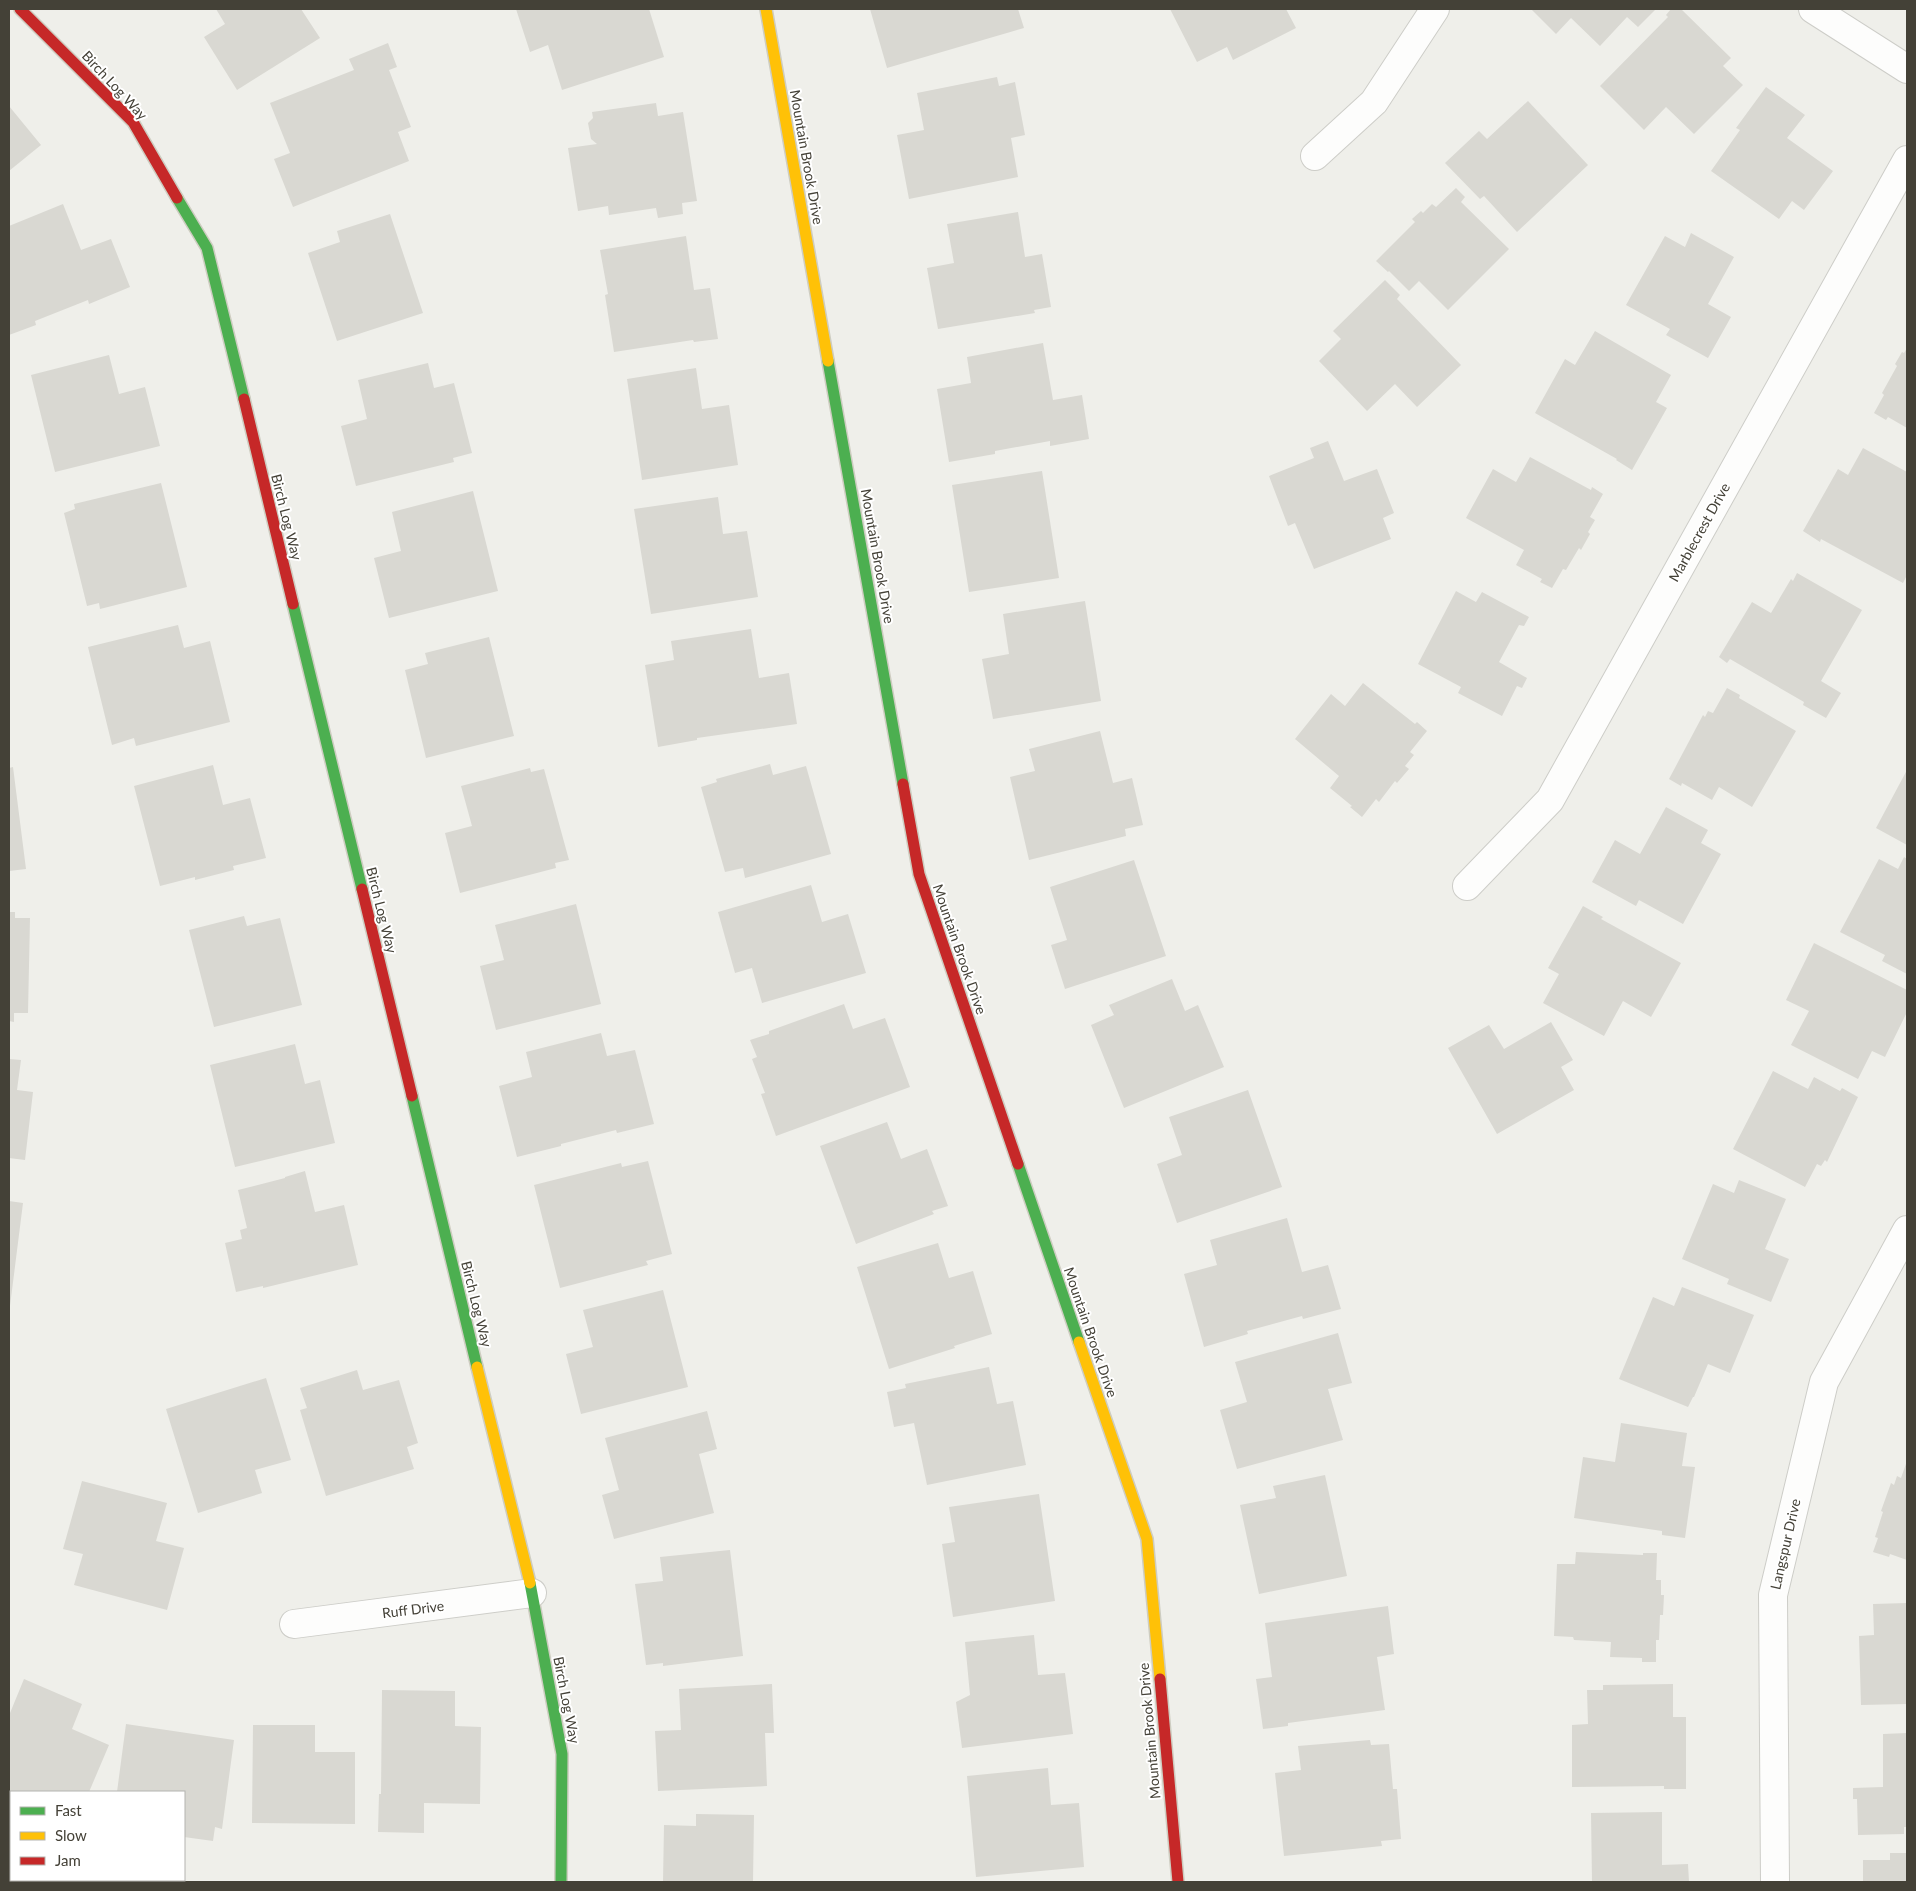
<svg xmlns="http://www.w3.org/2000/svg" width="1916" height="1891" font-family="Lato,sans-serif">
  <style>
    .building { fill: #d9d8d2 }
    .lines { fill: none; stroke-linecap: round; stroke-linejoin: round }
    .street-casing { stroke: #cdcdc8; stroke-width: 30 }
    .fast-casing { stroke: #cecdc1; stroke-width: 14 }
    .slow-casing { stroke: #cecdc1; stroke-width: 14 }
    .jam-casing { stroke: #cecdc1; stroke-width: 14 }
    .street { stroke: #fdfdfc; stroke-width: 28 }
    .fast { stroke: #4caf50; stroke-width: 11 }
    .slow { stroke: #ffc107; stroke-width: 11 }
    .jam { stroke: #c62828; stroke-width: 11 }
    .labels { text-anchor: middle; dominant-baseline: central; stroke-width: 4; stroke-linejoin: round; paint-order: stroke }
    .street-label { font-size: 14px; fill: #444137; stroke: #fff }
  </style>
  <rect width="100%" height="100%" fill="#efefea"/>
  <!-- building -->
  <path class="building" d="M 216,9 L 301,9 L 320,38 L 237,90 L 204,37 L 225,24 Z
    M 516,9 L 649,9 L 664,57 L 562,90 L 548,45 L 530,52 Z
    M 870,9 L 1018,9 L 1024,28 L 887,68 Z
    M 1170,9 L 1286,9 L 1296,28 L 1233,60 L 1227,47 L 1197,62 Z
    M 1531,9 L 1656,9 L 1638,27 L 1627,17 L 1600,46 L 1571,18 L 1556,34 Z
    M 1671,9 L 1681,9 L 1731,58 L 1723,66 L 1743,85 L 1694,134 L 1666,107 L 1644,130 L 1600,86 L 1668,17 L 1666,15 Z
    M 388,43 L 397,67 L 389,70 L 411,127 L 398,132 L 409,161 L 293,207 L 274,159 L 290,153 L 270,103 L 354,70 L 349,59 Z
    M 997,77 L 999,86 L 1015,82 L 1025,135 L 1011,138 L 1018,177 L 909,199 L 897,135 L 924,130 L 917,93 Z
    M 1766,87 L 1805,115 L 1787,138 L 1833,171 L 1804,210 L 1792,201 L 1779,219 L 1711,171 L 1740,130 L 1736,128 Z
    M 1528,101 L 1588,165 L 1517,232 L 1484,196 L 1480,199 L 1445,163 L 1479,131 L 1487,139 Z
    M 656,103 L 658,116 L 683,112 L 697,201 L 682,203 L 683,214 L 658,218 L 656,208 L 609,215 L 608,206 L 578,211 L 568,148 L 597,144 L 591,139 L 588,123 L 593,118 L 592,112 Z
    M 9,106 L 41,145 L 9,171 Z
    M 1456,188 L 1465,197 L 1461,202 L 1509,249 L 1448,310 L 1419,281 L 1409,291 L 1389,271 L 1388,272 L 1376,261 L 1415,222 L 1412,219 L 1421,211 L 1423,213 L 1432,204 L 1436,207 Z
    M 63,204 L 81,250 L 111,239 L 130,287 L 89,304 L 88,300 L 35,321 L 36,325 L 9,335 L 9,226 Z
    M 1018,212 L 1025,257 L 1042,254 L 1051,307 L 1034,310 L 1035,313 L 938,329 L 927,268 L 954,263 L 947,224 Z
    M 390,214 L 423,313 L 337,341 L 308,253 L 340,242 L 337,231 Z
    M 1691,233 L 1734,257 L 1708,304 L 1731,317 L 1708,358 L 1666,335 L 1670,329 L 1626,305 L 1665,236 L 1685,247 Z
    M 686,236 L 694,290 L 710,288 L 718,339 L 694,342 L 693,340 L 614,352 L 605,295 L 608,294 L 600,250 Z
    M 1385,280 L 1400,295 L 1397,299 L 1461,365 L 1417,407 L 1395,384 L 1367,411 L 1319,361 L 1341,339 L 1333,331 Z
    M 1595,331 L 1671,375 L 1656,402 L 1667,408 L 1632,470 L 1616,460 L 1617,459 L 1535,413 L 1565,359 L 1575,365 Z
    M 1043,343 L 1053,400 L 1082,395 L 1089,439 L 1050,446 L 1050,441 L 995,451 L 995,454 L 949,462 L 937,389 L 971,383 L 967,357 Z
    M 1907,348 L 1907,428 L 1888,417 L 1886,420 L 1874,413 L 1884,395 L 1882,393 L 1897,366 L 1895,364 L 1902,352 L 1904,353 Z
    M 109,355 L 119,394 L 145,387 L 160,446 L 55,472 L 31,375 Z
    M 428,363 L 434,388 L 454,383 L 472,453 L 453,458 L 454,462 L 356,486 L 341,426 L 367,419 L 358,380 Z
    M 696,368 L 702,409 L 729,405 L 738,465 L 642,480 L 627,379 Z
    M 1328,441 L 1344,481 L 1377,469 L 1394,513 L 1383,518 L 1391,539 L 1314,569 L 1295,523 L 1288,526 L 1269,476 L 1314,458 L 1310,448 Z
    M 1863,448 L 1907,472 L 1907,511 L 1906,514 L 1907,515 L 1907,575 L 1903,583 L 1821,539 L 1820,542 L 1803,531 L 1838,469 L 1848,475 Z
    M 1530,457 L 1591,490 L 1592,487 L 1603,494 L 1590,517 L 1595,520 L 1588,532 L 1590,534 L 1581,550 L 1579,548 L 1566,570 L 1563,569 L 1552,588 L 1540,582 L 1542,579 L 1516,565 L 1524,550 L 1466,518 L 1493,469 L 1516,482 Z
    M 1042,471 L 1059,578 L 969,592 L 952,485 Z
    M 161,483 L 187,587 L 100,609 L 99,603 L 87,606 L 64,513 L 75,509 L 74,504 Z
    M 473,491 L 498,591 L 389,618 L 374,558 L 401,551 L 392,512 Z
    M 718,497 L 723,534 L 747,531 L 758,597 L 651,614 L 634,509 Z
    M 1797,573 L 1862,610 L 1821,681 L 1841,693 L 1826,718 L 1803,705 L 1804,702 L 1730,659 L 1727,663 L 1719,657 L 1752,602 L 1771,613 L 1791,579 L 1793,581 Z
    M 1456,591 L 1476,602 L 1482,592 L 1529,617 L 1524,626 L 1519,625 L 1499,662 L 1527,678 L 1522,688 L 1517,686 L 1502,716 L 1458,693 L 1461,687 L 1418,664 Z
    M 1085,601 L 1101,701 L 993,719 L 982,659 L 1009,654 L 1003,614 Z
    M 178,625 L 184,648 L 210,641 L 230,722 L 136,746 L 134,738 L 112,745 L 88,647 Z
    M 751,629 L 759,678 L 789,673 L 797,724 L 697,738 L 697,740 L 658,747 L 645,665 L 674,660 L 671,641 Z
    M 489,637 L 514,736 L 426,758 L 405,670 L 428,664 L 425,653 Z
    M 1363,683 L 1415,724 L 1417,722 L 1427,731 L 1410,752 L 1414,755 L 1405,766 L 1409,769 L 1397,783 L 1395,781 L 1379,802 L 1376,799 L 1362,817 L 1350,807 L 1352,806 L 1330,788 L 1339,776 L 1295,739 L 1331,694 L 1345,706 Z
    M 1727,688 L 1740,695 L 1739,698 L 1796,731 L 1752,807 L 1719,787 L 1712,800 L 1682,783 L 1681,786 L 1669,779 L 1703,715 L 1705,717 L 1708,711 L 1713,713 Z
    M 1100,731 L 1113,783 L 1132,778 L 1143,825 L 1125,829 L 1126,836 L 1029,860 L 1010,777 L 1035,771 L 1029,749 Z
    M 770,764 L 773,775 L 806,766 L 831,854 L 745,878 L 743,868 L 725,872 L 701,787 L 717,782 L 716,779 Z
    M 213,765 L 223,805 L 250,798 L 266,858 L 233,866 L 234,870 L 195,880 L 195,877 L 160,886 L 134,786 Z
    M 13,767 L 26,869 L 9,871 L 9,768 Z
    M 530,768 L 531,772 L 544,769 L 569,860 L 555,863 L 556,868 L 460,893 L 445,833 L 472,826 L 461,786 Z
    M 1907,770 L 1907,845 L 1876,828 Z
    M 1666,807 L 1708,830 L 1701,843 L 1721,854 L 1683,924 L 1639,900 L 1636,906 L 1592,882 L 1615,840 L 1640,854 Z
    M 1904,857 L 1907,859 L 1907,974 L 1882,961 L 1885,955 L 1840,932 L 1879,859 L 1898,869 Z
    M 1134,860 L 1166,956 L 1065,989 L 1051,945 L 1067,940 L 1050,887 Z
    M 811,885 L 822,922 L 848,914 L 866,973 L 762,1003 L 752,968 L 735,973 L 718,912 Z
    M 576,904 L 601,1004 L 496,1030 L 480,966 L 504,960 L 495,925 Z
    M 1583,906 L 1603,917 L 1601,919 L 1681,963 L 1651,1017 L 1623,1001 L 1604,1036 L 1543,1003 L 1559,974 L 1548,968 Z
    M 9,912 L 15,912 L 15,918 L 30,918 L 28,1013 L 14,1013 L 14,1022 L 9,1021 Z
    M 244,916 L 247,926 L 280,918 L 302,1005 L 214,1027 L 189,930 Z
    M 1814,943 L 1907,990 L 1907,1012 L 1885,1057 L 1872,1051 L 1858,1079 L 1791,1045 L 1809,1011 L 1786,1000 Z
    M 1172,979 L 1185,1011 L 1198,1005 L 1224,1067 L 1124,1108 L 1091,1025 L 1114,1015 L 1109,1005 Z
    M 844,1004 L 853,1029 L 885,1018 L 910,1087 L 776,1136 L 761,1094 L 765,1093 L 752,1059 L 757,1057 L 750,1040 L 769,1034 L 769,1031 Z
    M 1551,1022 L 1573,1060 L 1561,1067 L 1574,1090 L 1497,1134 L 1448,1048 L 1489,1025 L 1504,1049 Z
    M 601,1033 L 607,1056 L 635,1050 L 654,1124 L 617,1133 L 616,1130 L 561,1144 L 561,1146 L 517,1157 L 499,1086 L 532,1077 L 526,1052 Z
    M 295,1044 L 305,1084 L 320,1080 L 335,1143 L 235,1167 L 210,1065 Z
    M 9,1059 L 21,1060 L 17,1090 L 33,1092 L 25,1160 L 9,1158 Z
    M 1773,1071 L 1808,1089 L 1814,1077 L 1840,1091 L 1842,1088 L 1858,1097 L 1827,1162 L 1825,1160 L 1821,1166 L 1817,1164 L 1805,1187 L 1733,1149 Z
    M 1248,1090 L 1282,1187 L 1177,1223 L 1157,1164 L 1182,1155 L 1169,1117 Z
    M 887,1122 L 901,1159 L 927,1149 L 948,1206 L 932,1211 L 934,1214 L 856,1244 L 820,1146 Z
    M 648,1161 L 672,1254 L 646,1261 L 648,1265 L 560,1288 L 534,1185 L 621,1163 L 622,1167 Z
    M 305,1171 L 315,1212 L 344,1205 L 358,1265 L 263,1288 L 263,1286 L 236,1292 L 225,1243 L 242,1239 L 240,1230 L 247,1228 L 238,1190 L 285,1178 L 285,1177 Z
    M 1739,1180 L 1786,1199 L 1765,1249 L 1789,1259 L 1771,1302 L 1727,1284 L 1729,1279 L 1682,1259 L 1713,1184 L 1734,1193 Z
    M 9,1201 L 23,1203 L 10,1306 L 9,1306 Z
    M 1287,1218 L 1302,1272 L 1328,1265 L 1341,1309 L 1303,1319 L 1302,1316 L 1247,1331 L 1248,1334 L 1204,1347 L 1184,1274 L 1217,1265 L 1210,1240 Z
    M 938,1243 L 949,1278 L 973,1271 L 992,1334 L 954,1346 L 955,1348 L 889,1369 L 857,1267 Z
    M 1682,1287 L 1754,1315 L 1730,1373 L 1708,1364 L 1694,1397 L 1693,1397 L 1688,1407 L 1619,1379 L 1653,1297 L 1674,1306 Z
    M 663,1290 L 688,1387 L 581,1414 L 566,1354 L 593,1347 L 583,1310 Z
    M 1338,1333 L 1352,1383 L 1328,1389 L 1343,1440 L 1237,1469 L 1220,1410 L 1247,1402 L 1235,1362 Z
    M 989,1367 L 997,1404 L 1013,1401 L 1026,1465 L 927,1485 L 914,1423 L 894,1427 L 887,1392 L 906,1388 L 905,1384 Z
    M 357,1370 L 363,1390 L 399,1380 L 418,1443 L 407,1447 L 414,1469 L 326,1496 L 300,1410 L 307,1408 L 300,1388 Z
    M 266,1378 L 291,1460 L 255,1470 L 262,1493 L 198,1513 L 166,1409 Z
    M 707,1411 L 717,1449 L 699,1454 L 714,1513 L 614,1539 L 602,1495 L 619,1490 L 605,1438 Z
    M 1621,1423 L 1687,1433 L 1682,1466 L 1695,1467 L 1685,1538 L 1662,1535 L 1662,1531 L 1574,1518 L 1583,1457 L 1615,1462 Z
    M 1907,1461 L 1907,1560 L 1890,1554 L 1889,1557 L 1873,1552 L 1878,1538 L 1875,1537 L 1883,1512 L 1881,1511 L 1891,1483 L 1894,1485 L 1897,1476 L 1901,1478 Z
    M 1325,1475 L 1347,1576 L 1259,1594 L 1240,1505 L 1276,1498 L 1273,1486 Z
    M 82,1481 L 167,1503 L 156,1541 L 184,1548 L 167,1610 L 74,1585 L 83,1554 L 63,1549 Z
    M 1039,1494 L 1055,1601 L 953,1617 L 942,1544 L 955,1542 L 949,1507 Z
    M 730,1550 L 743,1656 L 663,1666 L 663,1663 L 646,1665 L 635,1584 L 663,1581 L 660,1557 Z
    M 1576,1552 L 1643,1555 L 1643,1553 L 1657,1553 L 1656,1580 L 1661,1580 L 1661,1595 L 1664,1595 L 1663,1615 L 1660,1615 L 1659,1640 L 1656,1640 L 1656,1662 L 1642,1662 L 1642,1658 L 1610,1657 L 1611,1642 L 1574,1640 L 1573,1637 L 1554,1636 L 1557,1564 L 1575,1564 Z
    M 1907,1603 L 1907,1704 L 1861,1705 L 1859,1636 L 1874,1635 L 1873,1604 Z
    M 1388,1606 L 1394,1654 L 1377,1657 L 1385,1710 L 1288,1723 L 1288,1726 L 1263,1729 L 1256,1679 L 1272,1677 L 1265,1623 Z
    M 1034,1635 L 1038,1675 L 1065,1673 L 1073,1734 L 962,1748 L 956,1702 L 970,1695 L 965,1642 Z
    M 24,1679 L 82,1704 L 72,1729 L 109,1745 L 89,1792 L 11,1792 L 11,1795 L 9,1794 L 9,1713 L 10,1713 Z
    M 772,1684 L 774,1733 L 765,1733 L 767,1786 L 658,1791 L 655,1731 L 681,1730 L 679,1689 Z
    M 1673,1684 L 1673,1717 L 1686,1717 L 1686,1789 L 1664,1789 L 1664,1786 L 1572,1787 L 1572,1725 L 1588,1724 L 1587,1690 L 1603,1690 L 1603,1685 Z
    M 382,1690 L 455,1691 L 455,1726 L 481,1727 L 480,1804 L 424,1803 L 424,1833 L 378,1832 L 379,1794 L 381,1794 Z
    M 126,1724 L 234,1740 L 222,1829 L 215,1827 L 213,1841 L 184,1837 L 184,1792 L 117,1792 Z
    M 253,1725 L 315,1725 L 315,1752 L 355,1752 L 355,1824 L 252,1823 Z
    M 1907,1733 L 1907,1827 L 1904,1827 L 1904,1834 L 1858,1835 L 1857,1799 L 1853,1799 L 1853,1788 L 1883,1787 L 1883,1734 Z
    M 1370,1740 L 1371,1745 L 1389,1744 L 1393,1789 L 1397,1789 L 1401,1839 L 1381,1841 L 1382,1846 L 1284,1856 L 1275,1773 L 1301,1770 L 1298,1746 Z
    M 1048,1768 L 1051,1805 L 1079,1803 L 1084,1867 L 976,1877 L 967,1776 Z
    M 1662,1812 L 1662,1865 L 1688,1864 L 1689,1882 L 1592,1882 L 1591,1813 Z
    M 696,1814 L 754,1815 L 753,1882 L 663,1882 L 664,1825 L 696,1826 Z
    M 1890,1853 L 1907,1853 L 1907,1882 L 1863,1882 L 1863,1860 L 1890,1860 Z"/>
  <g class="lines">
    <!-- street casing -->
    <g class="street-casing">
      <path id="street" d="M 1813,9 L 1907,69
        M 1315,156 L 1374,102 L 1435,9
        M 1467,886 L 1550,800 L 1907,160
        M 294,1624 L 532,1593
        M 1775,1882 L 1773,1595 L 1824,1382 L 1907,1230"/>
    </g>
    <!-- fast casing -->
    <g class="fast-casing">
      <path id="fast" d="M 177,198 L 207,248 L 244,399
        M 828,361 L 903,784
        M 293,604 L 362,889
        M 412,1096 L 477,1367
        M 1018,1164 L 1079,1342
        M 530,1583 L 562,1754 L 561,1882"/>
    </g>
    <!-- slow casing -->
    <g class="slow-casing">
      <path id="slow" d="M 766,9 L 828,361
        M 1079,1342 L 1147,1539 L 1160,1679
        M 477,1367 L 530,1583"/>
    </g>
    <!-- jam casing -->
    <g class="jam-casing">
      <path id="jam" d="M 20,9 L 133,122 L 177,198
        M 244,399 L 293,604
        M 903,784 L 919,874 L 1018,1164
        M 362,889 L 412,1096
        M 1160,1679 L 1178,1882"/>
    </g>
    <!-- street -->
    <use href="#street" class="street"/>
    <!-- fast -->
    <use href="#fast" class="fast"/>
    <!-- slow -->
    <use href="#slow" class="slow"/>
    <!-- jam -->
    <use href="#jam" class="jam"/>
  </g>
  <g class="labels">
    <!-- street labels -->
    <g class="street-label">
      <text transform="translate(115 85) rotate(47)">Birch Log Way</text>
      <text transform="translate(807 157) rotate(80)">Mountain Brook Drive</text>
      <text transform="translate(287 517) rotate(76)">Birch Log Way</text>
      <text transform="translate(1699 532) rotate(-61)">Marblecrest Drive</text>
      <text transform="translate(878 556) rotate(80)">Mountain Brook Drive</text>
      <text transform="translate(382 910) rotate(76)">Birch Log Way</text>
      <text transform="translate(960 949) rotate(71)">Mountain Brook Drive</text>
      <text transform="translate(477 1304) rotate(76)">Birch Log Way</text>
      <text transform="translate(1091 1332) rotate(71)">Mountain Brook Drive</text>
      <text transform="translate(1785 1544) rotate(-77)">Langspur Drive</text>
      <text transform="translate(413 1609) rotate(-7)">Ruff Drive</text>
      <text transform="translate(567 1700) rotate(79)">Birch Log Way</text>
      <text transform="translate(1149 1731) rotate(-95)">Mountain Brook Drive</text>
    </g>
  </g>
  <!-- border -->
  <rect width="1916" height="1891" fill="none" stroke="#444137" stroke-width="20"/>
  <!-- legend -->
  <rect x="10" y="1791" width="175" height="90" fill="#ffffff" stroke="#b4b3af"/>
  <rect x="20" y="1807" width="25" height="8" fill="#4caf50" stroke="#b4b3af"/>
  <text x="55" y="1816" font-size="15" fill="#444137">Fast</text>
  <rect x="20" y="1832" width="25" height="8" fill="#ffc107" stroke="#b4b3af"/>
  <text x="55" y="1841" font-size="15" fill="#444137">Slow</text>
  <rect x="20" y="1857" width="25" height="8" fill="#c62828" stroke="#b4b3af"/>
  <text x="55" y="1866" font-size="15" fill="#444137">Jam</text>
</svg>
